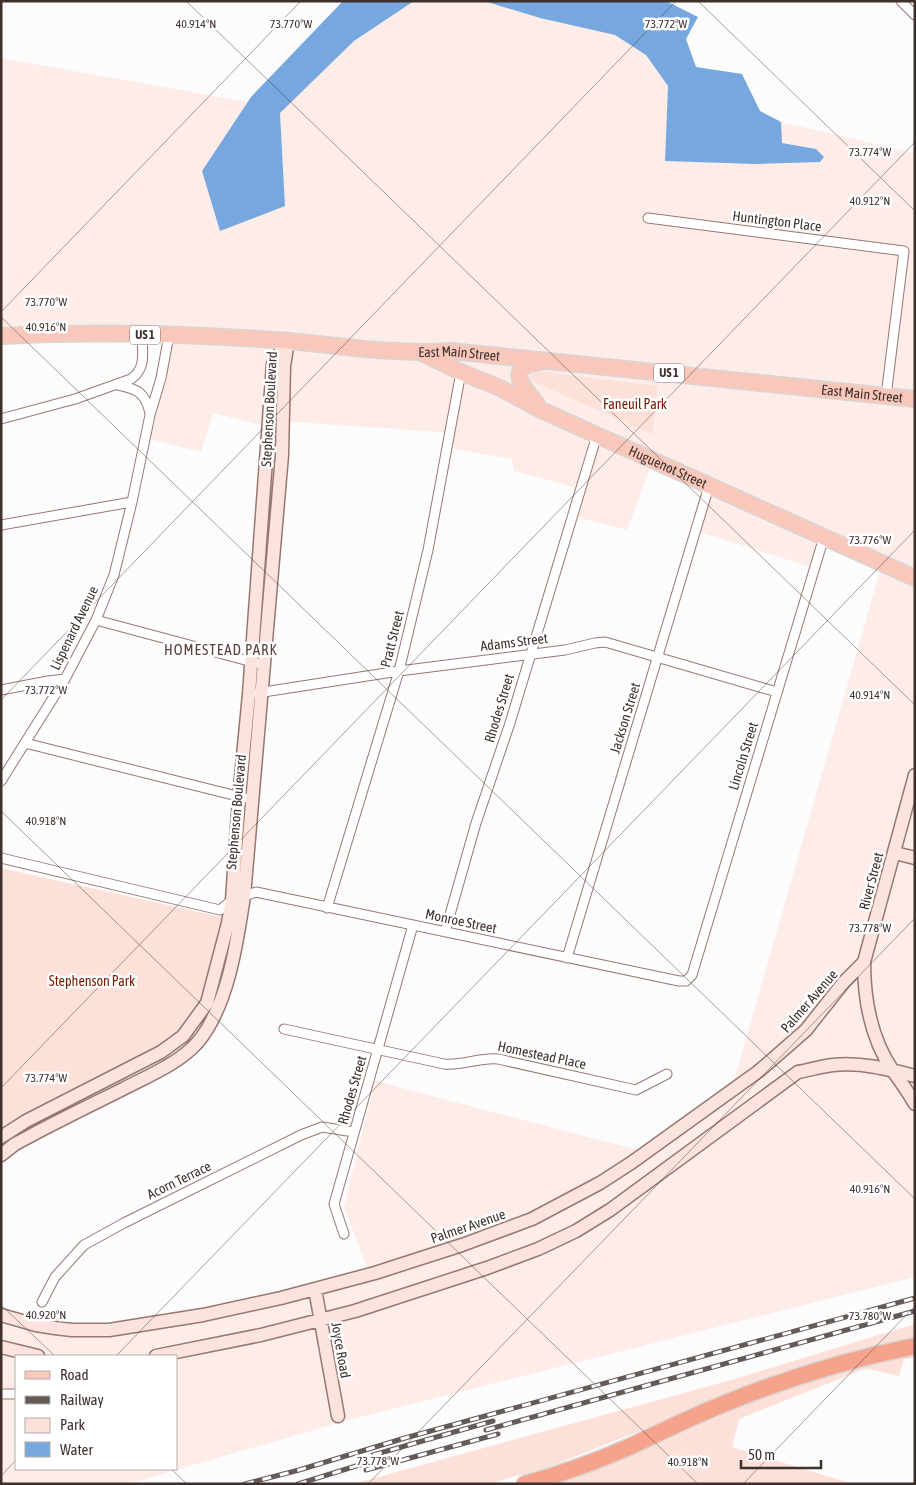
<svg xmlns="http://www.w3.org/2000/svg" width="916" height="1485" font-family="'Asap Condensed',sans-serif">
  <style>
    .built { fill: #feece8; fill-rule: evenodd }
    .green { fill: #fde0d8 }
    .water { fill: #77a7df }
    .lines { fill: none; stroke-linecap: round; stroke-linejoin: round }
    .street-casing { stroke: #967870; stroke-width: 11 }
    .secondary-casing { stroke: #967870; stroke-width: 15 }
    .primary-casing { stroke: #d8d6d5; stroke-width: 18 }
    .highway-casing { stroke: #d8d6d5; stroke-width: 19 }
    .street { stroke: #fff; stroke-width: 9 }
    .secondary { stroke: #fce3dd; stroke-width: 12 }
    .primary { stroke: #fac8bb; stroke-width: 15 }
    .highway { stroke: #f6a38d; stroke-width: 16 }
    .rail-casing { stroke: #645a57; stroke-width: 5 }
    .rail { stroke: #fff; stroke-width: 3; stroke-dasharray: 9; stroke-linecap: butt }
    .ticks { fill: none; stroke: #3e312d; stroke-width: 1; stroke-opacity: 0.45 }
    .labels { text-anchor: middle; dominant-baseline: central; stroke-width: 5; stroke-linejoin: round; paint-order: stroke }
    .shield { fill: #fff; stroke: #786f6c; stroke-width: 1 }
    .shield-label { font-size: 12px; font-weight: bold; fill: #3e312d }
    .street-label { font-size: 14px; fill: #3e312d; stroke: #fff }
    .park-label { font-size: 14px; fill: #741b02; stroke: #fff }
    .neighbourhood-label { font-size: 15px; letter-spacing: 1px; fill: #5b4039; stroke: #fff }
    .ticks-label { font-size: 12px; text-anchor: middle; fill: #3e312d; stroke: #fff; stroke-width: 5; stroke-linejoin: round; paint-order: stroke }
  </style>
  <rect width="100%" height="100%" fill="#fcfcfc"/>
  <!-- built -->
  <path class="built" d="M 414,1 L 484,1 L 540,18 L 615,35 L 646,55 L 668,86 L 665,161 L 816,149 L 782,143 L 781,122 L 915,153 L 915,1277 L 345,1421 L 128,1484 L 1,1484 L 1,1312 L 18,1317 L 109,1328 L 321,1286 L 368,1270 L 344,1207 L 375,1081 L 638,1150 L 733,1084 L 883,561 L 823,533 L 810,567 L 700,532 L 714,486 L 654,458 L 627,530 L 576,517 L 584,490 L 514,471 L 512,459 L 450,448 L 452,433 L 294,422 L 261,425 L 213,413 L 201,452 L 150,439 L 172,339 L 1,335 L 1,58 L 248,102 L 202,171 L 285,206 L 280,113 L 354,41 ZM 16,1356 L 176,1356 L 176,1469 L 16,1469 Z"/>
  <!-- green -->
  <path class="green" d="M 535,371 L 658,386 L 652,434 L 532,381 L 530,376 Z
    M 1,868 L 226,918 L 206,993 L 195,1014 L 179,1032 L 151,1052 L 1,1133 Z
    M 915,1324 L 915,1339 L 835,1359 L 732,1392 L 647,1428 L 546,1468 L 491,1483 L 353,1484 L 731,1380 Z
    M 915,1354 L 915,1358 L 904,1359 L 899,1376 L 868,1369 L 864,1369 L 739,1419 L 732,1447 L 853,1484 L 548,1484 L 622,1457 L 753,1400 L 808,1381 L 885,1360 Z"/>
  <!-- water -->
  <path class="water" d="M 343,1 L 414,1 L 354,41 L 280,113 L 285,206 L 220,231 L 202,171 L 251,97 Z
    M 484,1 L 666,1 L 698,17 L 686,39 L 696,67 L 742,74 L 760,111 L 781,122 L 782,143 L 816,149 L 824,157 L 820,162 L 755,164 L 665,161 L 668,86 L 646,55 L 615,35 L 540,18 Z"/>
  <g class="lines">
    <!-- street casing -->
    <g class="street-casing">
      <path id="street" d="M 901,1 L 915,15
        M 648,218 L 904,251 L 886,396
        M 118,385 C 137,389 145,392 150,413
        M 1,419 L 75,399 L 131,379 C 147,368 142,352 142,335
        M 1,525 L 132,502
        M 96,620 L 256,663
        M 1,690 L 48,681 L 65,679
        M 257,693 L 399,671 L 565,650 L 595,643 L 605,642 L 777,692
        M 25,743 L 245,798
        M 1,781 L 65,679 L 96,620 L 114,575 L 132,502 L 150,415 L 161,378 L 169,335
        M 1,858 L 220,910 L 232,900 L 256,892 L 679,981 L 686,981 L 692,975 L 824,537
        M 327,908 L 399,671 L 428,550 L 461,372
        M 445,932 L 476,823 L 510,723 L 597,435
        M 567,958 L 709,486
        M 284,1029 L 444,1064 C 463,1066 480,1057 498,1059 L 636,1090 L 667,1074
        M 344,1234 L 334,1204 L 413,925
        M 42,1302 L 55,1277 L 84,1245 L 124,1223 L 301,1135 L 322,1127 L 354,1132
        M 1,1394 L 16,1394"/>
    </g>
    <!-- secondary casing -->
    <g class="secondary-casing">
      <path id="secondary" d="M 915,775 L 864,962 C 864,1001 871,1039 893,1071 C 901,1082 908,1092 915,1104
        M 895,853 L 915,858
        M 1,1137 L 26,1121 L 161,1052 L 183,1036 L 207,1003 L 228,923 L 232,900 L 239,798 L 249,694 L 273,364 L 285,345
        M 1,1155 L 15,1144 L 32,1135 C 62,1119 93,1104 123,1089 C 148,1076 178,1064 197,1043 C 228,1007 237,942 244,896 L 282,455 L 284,366 L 288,341
        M 315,1289 L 338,1416
        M 1,1315 L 36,1325 L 55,1328 L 72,1330 L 109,1330 L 203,1315 L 281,1298 L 375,1273 L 462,1245 L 532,1219 L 600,1183 L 631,1163 L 759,1071 L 806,1030 L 844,982 L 864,962
        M 1,1347 L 38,1356
        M 156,1356 L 261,1335 L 355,1311 L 487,1268 L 538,1249 L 576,1231 L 610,1210 L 798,1072 C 810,1070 822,1066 833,1065 C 861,1062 888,1069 915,1076"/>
    </g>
    <!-- primary casing -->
    <g class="primary-casing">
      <g id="primary">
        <path id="s1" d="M 1,336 C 96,331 194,334 289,341 C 343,346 397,355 451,351 L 915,399"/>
        <path id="s2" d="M 424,354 L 461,372 L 500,388 L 541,410 L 915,578"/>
        <path d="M 537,404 C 523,387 504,367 540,362"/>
      </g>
    </g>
    <!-- highway casing -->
    <g class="highway-casing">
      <path id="highway" d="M 525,1484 C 561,1474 595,1462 629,1447 C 661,1432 693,1416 726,1403 C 787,1378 850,1359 915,1346"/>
    </g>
    <!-- street -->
    <use href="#street" class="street"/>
    <!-- secondary -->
    <use href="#secondary" class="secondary"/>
    <!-- primary -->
    <use href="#primary" class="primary"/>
    <!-- highway -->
    <use href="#highway" class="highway"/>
    <!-- rail casing -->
    <g class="rail-casing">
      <path id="rail" d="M 486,1430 L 915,1311
        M 373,1455 L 493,1421
        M 366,1470 L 498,1434
        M 245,1484 L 299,1470 L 405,1438 L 915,1298
        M 298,1484 L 382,1458"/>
    </g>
    <!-- rail -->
    <use href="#rail" class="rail"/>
  </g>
  <!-- ticks -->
  <path class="ticks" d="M 186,1 L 915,705M 698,1 L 915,211M 1,312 L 301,1M 1,317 L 915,1199M 1,700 L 676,1M 1,811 L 698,1484M 1,1088 L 915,142M 1,1305 L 55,1356M 116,1356 L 915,530M 171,1469 L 187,1484M 1,1476 L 16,1460M 368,1484 L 915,918M 743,1484 L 915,1306"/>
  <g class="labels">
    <!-- shield labels -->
    <g class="shield">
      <rect x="130" y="325.5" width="30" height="19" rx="4"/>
      <rect x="654" y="363.5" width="30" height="19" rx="4"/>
    </g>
    <g class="shield-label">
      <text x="145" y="335">US 1</text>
      <text x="669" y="373">US 1</text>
    </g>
    <!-- street labels -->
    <g class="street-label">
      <text transform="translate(777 221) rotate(7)">Huntington Place</text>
      <text stroke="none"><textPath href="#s1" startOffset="459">East Main Street</textPath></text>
      <text stroke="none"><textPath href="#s1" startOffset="864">East Main Street</textPath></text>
      <text transform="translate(269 409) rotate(-87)">Stephenson Boulevard</text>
      <text stroke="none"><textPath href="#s2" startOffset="269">Huguenot Street</textPath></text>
      <text transform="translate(74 628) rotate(-64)">Lispenard Avenue</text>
      <text transform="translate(392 639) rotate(-76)">Pratt Street</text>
      <text transform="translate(514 642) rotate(-7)">Adams Street</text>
      <text transform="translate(499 708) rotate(-73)">Rhodes Street</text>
      <text transform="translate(625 718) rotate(-73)">Jackson Street</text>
      <text transform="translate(743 756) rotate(-73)">Lincoln Street</text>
      <text transform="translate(236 812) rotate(-85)">Stephenson Boulevard</text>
      <text transform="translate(871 881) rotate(-75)">River Street</text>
      <text transform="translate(461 921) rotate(12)">Monroe Street</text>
      <text transform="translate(809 1001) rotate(-49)">Palmer Avenue</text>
      <text transform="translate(542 1055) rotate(12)">Homestead Place</text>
      <text transform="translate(352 1090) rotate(-74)">Rhodes Street</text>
      <text transform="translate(179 1180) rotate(-26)">Acorn Terrace</text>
      <text transform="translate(468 1226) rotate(-19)">Palmer Avenue</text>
      <text transform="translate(341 1350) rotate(80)">Joyce Road</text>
    </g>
    <!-- park labels -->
    <g class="park-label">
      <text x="635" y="404">Faneuil Park</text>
      <text x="92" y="981">Stephenson Park</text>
    </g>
    <!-- neighbourhood labels -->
    <g class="neighbourhood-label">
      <text x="221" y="649">HOMESTEAD PARK</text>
    </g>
  </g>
  <g class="ticks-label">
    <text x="196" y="28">40.914°N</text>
    <text x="291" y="28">73.770°W</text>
    <text x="666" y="28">73.772°W</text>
    <text x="870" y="156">73.774°W</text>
    <text x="870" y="205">40.912°N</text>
    <text x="46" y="306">73.770°W</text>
    <text x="46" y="331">40.916°N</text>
    <text x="870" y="544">73.776°W</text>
    <text x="46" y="694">73.772°W</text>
    <text x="870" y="699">40.914°N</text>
    <text x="46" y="825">40.918°N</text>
    <text x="870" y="932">73.778°W</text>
    <text x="46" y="1082">73.774°W</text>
    <text x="870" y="1193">40.916°N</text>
    <text x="46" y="1319">40.920°N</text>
    <text x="870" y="1320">73.780°W</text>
    <text x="378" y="1465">73.778°W</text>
    <text x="688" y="1466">40.918°N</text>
  </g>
  <!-- border -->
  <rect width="916" height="1485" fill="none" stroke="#3e312d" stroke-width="5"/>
  <!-- legend -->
  <rect x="15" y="1355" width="162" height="115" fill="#ffffff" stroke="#b2adab"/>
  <rect x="25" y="1371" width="25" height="8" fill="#fac8bb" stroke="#b2adab"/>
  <text x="60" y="1380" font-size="15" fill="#3e312d">Road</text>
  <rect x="25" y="1396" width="25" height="8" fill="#645a57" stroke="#b2adab"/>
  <text x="60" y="1405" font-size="15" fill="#3e312d">Railway</text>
  <rect x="25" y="1418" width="25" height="15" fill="#fde0d8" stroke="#b2adab"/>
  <text x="60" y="1430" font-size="15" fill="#3e312d">Park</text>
  <rect x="25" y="1442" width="25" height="15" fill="#77a7df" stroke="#b2adab"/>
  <text x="60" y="1455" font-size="15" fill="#3e312d">Water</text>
  <!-- scale -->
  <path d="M741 1460v8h80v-8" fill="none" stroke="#3e312d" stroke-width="2.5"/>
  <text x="748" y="1460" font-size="15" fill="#3e312d" stroke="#ffffff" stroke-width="4" paint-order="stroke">50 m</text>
</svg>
